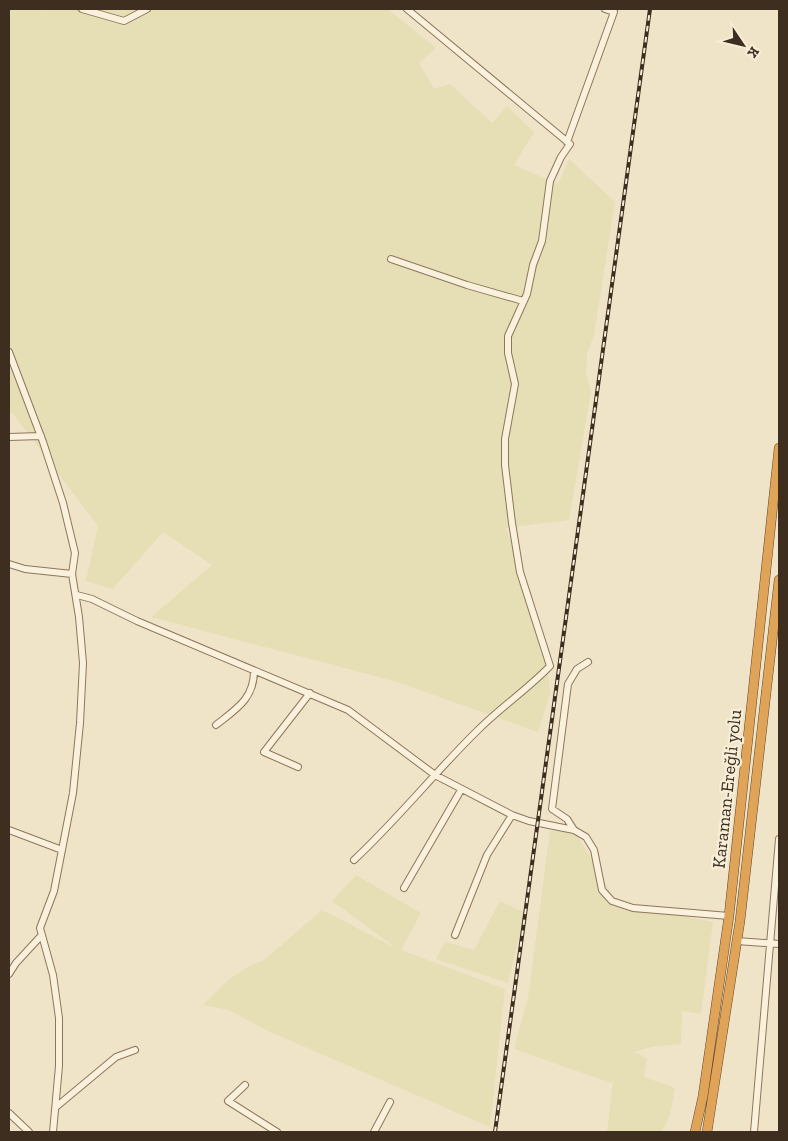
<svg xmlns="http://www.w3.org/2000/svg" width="788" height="1141" font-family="'Zilla Slab',serif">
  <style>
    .farmland { fill: #e6deb5 }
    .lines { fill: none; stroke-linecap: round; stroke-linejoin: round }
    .minor-casing { stroke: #8d765c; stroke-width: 8 }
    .highway-casing { stroke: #5b4430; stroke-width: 10 }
    .minor { stroke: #faf1dc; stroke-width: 6 }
    .highway { stroke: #e0a458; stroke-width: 9 }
    .rail-casing { stroke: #3d2e20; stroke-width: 4 }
    .rail { stroke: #f7eed8; stroke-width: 2; stroke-dasharray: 5.5; stroke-linecap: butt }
    .labels { text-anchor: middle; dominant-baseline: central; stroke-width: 4.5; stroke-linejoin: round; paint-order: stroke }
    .street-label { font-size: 18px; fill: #3d2e20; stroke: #f7eed8 }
  </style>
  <rect width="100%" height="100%" fill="#f0e4c8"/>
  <!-- farmland -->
  <path class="farmland" d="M 9,9 L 38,9 L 45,11 L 47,9 L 388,9 L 436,48 L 419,63 L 434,89 L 450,84 L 492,123 L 507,106 L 534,132 L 514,165 L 558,184 L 569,159 L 615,202 L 594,335 L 587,355 L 586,372 L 591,392 L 569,520 L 506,528 L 547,657 L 550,694 L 538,732 L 394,681 L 151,617 L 212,565 L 163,532 L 113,589 L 86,581 L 98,526 L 13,414 L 9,413 Z
    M 574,830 L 617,903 L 713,922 L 701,1014 L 682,1011 L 681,1044 L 651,1047 L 634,1052 L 647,1058 L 644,1077 L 675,1088 L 670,1115 L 662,1132 L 607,1132 L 613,1080 L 611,1083 L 514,1049 L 528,998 L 550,831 Z
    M 356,875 L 421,913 L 401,950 L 505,989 L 490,1127 L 266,1030 L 229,1010 L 203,1005 L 228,980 L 246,968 L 264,960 L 322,910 L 396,948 L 332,901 Z
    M 500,901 L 525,913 L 508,983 L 436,959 L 445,942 L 474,950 Z"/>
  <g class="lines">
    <!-- minor casing -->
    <g class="minor-casing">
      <path id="minor" d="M 82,9 L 124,21 L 147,9
        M 567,142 L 614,12 L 605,9
        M 391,259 L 467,285 L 523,301
        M 9,352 L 43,442 L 63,503 L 75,553 L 72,574 L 79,617 L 83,663 L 80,723 L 73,793 L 54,891 L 40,928 L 53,975 L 59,1018 L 59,1066 L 53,1132
        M 9,437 L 41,436
        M 9,564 L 25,569 L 72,574
        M 77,595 L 92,599 L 137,621 L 348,710 L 435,775 L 512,815 L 529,821 L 574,830 L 586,837 L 594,850 L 602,890 L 612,901 L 633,908 L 729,916
        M 216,725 C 236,709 254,699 254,671
        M 298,767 L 264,752 L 310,693
        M 9,830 L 62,850
        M 574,830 L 567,819 L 552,809 L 568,684 L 577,669 L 588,662
        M 354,860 C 398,819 435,772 478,730 C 501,707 528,689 550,666 L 520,572 L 512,523 L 505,465 L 505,439 L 515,384 L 508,353 L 508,336 L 527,294 L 533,265 L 542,241 L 550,181 L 561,157 L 570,144 L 407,9
        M 404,888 L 461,790
        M 455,935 L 487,855 L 512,815
        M 737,941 L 779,944
        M 9,974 L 16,963 L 40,937
        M 245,1085 L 228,1101 L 277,1132
        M 56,1107 L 116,1057 L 135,1050
        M 9,1113 L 29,1132
        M 374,1132 L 390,1102
        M 754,1132 L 779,839"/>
    </g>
    <!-- highway casing -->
    <g class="highway-casing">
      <path id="highway" d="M 695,1132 L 703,1096 L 729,916 L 779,448
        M 707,1132 L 740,921 L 779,580"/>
    </g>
    <!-- minor -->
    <use href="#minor" class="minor"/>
    <!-- highway -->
    <use href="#highway" class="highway"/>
    <!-- rail casing -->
    <g class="rail-casing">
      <path id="rail" d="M 495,1132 L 650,9"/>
    </g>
    <!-- rail -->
    <use href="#rail" class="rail"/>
  </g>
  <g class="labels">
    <!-- street labels -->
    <g class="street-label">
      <text transform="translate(727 789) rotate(-84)">Karaman-Ereğli yolu</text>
    </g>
  </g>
  <!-- border -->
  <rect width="788" height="1141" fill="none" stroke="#3d2e20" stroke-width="20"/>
  <!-- north arrow -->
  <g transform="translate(743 45) rotate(125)" stroke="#f7eed8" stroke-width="4" paint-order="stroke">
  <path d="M0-4L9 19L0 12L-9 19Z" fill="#3d2e20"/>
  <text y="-8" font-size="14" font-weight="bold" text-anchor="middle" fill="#3d2e20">K</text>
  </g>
</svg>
